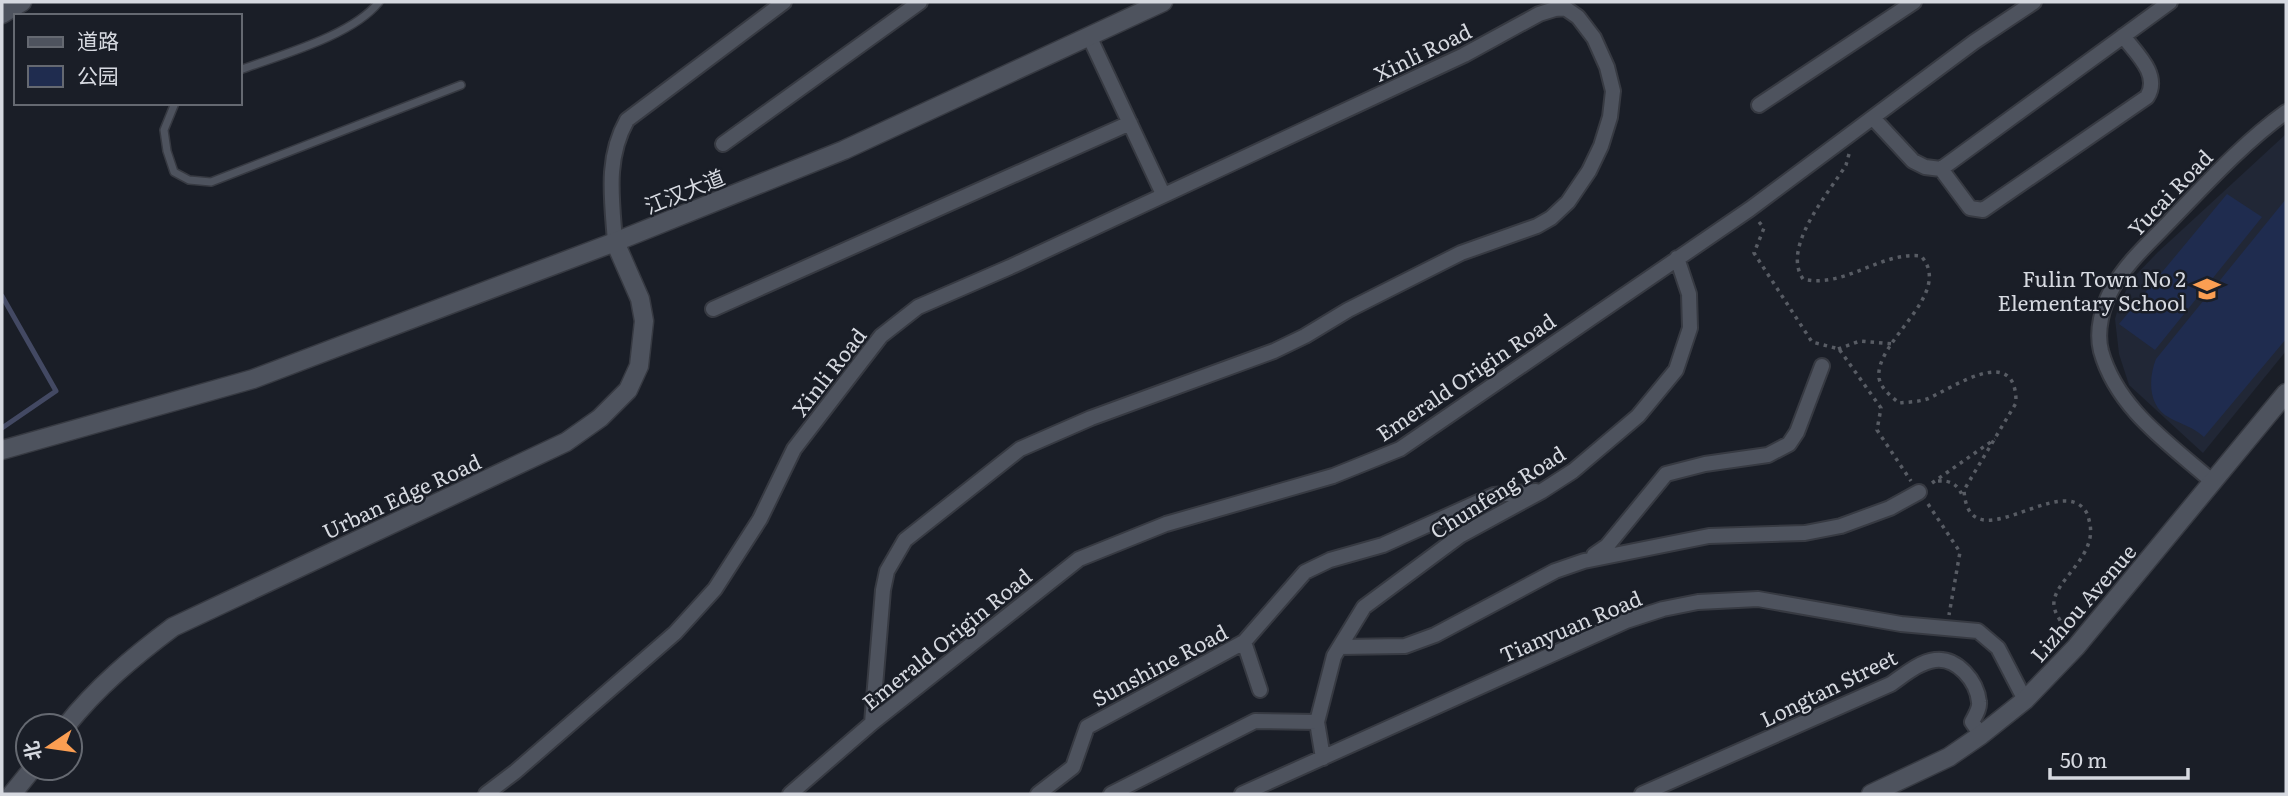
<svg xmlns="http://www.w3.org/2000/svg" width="2288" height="796" font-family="Literata,'Noto Sans SC',serif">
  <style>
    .built { fill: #212736 }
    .green { fill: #1f2c4f }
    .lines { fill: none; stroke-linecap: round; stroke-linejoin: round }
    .stream { stroke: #434963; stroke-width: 5 }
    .service-casing { stroke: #373a42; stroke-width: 10 }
    .minor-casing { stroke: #373a42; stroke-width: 18 }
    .secondary-casing { stroke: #373a42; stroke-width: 21 }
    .path { stroke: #585c64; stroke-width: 3.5; stroke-dasharray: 3.5 5; stroke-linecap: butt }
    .service { stroke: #4e535e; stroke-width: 7 }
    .minor { stroke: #4e535e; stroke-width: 14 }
    .secondary { stroke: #4e535e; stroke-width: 18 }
    .labels { text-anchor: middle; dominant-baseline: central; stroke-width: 5; stroke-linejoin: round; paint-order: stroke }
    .street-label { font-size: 21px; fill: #d6d9e0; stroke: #1a1e27 }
    .poi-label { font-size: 21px; fill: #d6d9e0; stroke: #1a1e27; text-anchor: end }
  </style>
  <rect width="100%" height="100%" fill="#1a1e27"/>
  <!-- built -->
  <path class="built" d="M 2286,134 L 2286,351 L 2203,453 L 2129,385 L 2119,354 L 2115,319 L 2120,301 L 2134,277 L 2157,253 Z"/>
  <!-- green -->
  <path class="green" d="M 2227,194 L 2262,217 L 2155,350 L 2119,324 Z
    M 2286,199 L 2286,339 L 2204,437 C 2191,426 2185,426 2170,418 C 2148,407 2148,379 2156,359 Z"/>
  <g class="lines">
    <!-- stream -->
    <path class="stream" d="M 2,296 L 56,391 L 2,428"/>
    <!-- service casing -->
    <g class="service-casing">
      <path id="service" d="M 240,70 C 280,55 352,36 379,2
        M 175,103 L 164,130 L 167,151 L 174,172 L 189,180 L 211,182 L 461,85"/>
    </g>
    <!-- minor casing -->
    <g class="minor-casing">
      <path id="minor" d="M 1089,36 L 1163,194
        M 1759,105 L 1914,2
        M 1873,118 L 1913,161 L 1925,167 L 1941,169 L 2170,2
        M 723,144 L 920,2
        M 1941,169 L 1970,208 L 1983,210 L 2147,97 C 2161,75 2136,53 2123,36
        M 615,242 C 612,199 605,159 627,120 L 784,2
        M 713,309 L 1130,123
        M 2213,482 C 2170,444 2117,409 2101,351 C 2096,331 2102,307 2112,289 C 2126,263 2150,242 2170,221 C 2207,183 2243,143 2286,112
        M 1594,555 L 1607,546 L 1666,474 L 1705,464 L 1768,455 L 1789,444 L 1797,432 L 1822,366
        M 1244,642 L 1260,690
        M 1340,647 L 1405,646 L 1435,635 L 1555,571 L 1584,561 L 1709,536 L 1805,533 L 1841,526 L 1890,508 L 1919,492
        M 1323,758 L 1317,722 L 1334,656 L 1364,607 L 1461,535 L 1542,491 L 1573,471 L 1638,416 L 1676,370 L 1690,328 L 1689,294 L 1677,258
        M 486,794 L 515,772 L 675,633 L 715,589 L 760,519 L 794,449 L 881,336 L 918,307 L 1010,267 L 1464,55 L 1539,14 L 1555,9 L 1565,8 L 1578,17 L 1594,38 L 1607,67 L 1613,91 L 1610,117 L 1601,146 L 1589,171 L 1568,202 L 1551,218 L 1537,226 L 1461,253 L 1348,310 L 1305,336 L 1274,351 L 1091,418 L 1020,449 L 905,540 L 887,571 L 883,590 L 872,723
        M 790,794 L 872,723 L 1079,559 L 1166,524 L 1333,476 L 1400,449 L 1750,209 L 1974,42 L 2034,2
        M 1038,794 L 1073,767 L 1087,727 L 1244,642 L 1305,572 L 1330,560 L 1383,545 L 1494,495 L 1536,491
        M 1111,794 L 1255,721 L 1317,722
        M 1242,794 L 1626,621 L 1663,609 L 1698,602 L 1758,599 L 1901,624 L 1978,631 L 1998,648 L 2025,700
        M 1642,794 L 1891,684 C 1904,675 1919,662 1935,660 C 1957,657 1977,681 1979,702 C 1980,708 1975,716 1972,722 L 1981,735"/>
    </g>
    <!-- secondary casing -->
    <g class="secondary-casing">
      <path id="secondary" d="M 2,14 L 22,2
        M 2,450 L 253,379 L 615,242 L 844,150 L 1163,2
        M 66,726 C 97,687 133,657 173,627 L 566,442 L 600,418 L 628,390 L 639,366 L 644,321 L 640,299 L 615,242
        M 12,794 L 33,768
        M 1871,794 L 1949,757 L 1981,735 L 2025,700 L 2076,647 L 2286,393"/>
    </g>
    <!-- path -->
    <path class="path" d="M 1849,154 L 1846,165 C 1829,193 1781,247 1803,279 C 1844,289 1881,251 1921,256 C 1955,294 1874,341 1879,378 C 1881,389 1891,396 1899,403 C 1908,402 1918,402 1927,399 C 1953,388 2017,342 2016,403 L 1964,490 C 1968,561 2050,481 2081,506 C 2086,510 2088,515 2089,520 C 2100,557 2051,581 2054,606 C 2055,614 2062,623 2066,630
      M 1759,222 L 1764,228 L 1754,253 L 1812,342 L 1839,349 L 1881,408 L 1877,430 L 1911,481
      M 1838,349 L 1860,341 L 1893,344
      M 1938,481 C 1951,480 1959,485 1963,498
      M 1932,483 L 1995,439
      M 1928,504 L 1960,552 L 1949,615"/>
    <!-- service -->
    <use href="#service" class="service"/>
    <!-- minor -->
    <use href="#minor" class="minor"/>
    <!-- secondary -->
    <use href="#secondary" class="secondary"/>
  </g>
  <!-- icons -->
  <defs>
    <g id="school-bare" transform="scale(2.1)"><path d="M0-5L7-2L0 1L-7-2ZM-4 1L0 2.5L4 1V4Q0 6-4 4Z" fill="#fb9e52" stroke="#1a1e27" stroke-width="2.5" paint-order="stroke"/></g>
  </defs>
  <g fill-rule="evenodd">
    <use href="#school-bare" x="2207" y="289"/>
  </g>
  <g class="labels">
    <!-- street labels -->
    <g class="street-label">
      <text transform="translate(1422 51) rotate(-26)">Xinli Road</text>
      <text transform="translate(684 190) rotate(-22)">江汉大道</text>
      <text transform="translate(2169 192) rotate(-46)">Yucai Road</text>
      <text transform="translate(828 371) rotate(-52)">Xinli Road</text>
      <text transform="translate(1465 376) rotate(-34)">Emerald Origin Road</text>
      <text transform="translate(1497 491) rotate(-32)">Chunfeng Road</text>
      <text transform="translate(401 495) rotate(-25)">Urban Edge Road</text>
      <text transform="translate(2082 602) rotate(-49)">Lizhou Avenue</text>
      <text transform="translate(1570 625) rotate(-23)">Tianyuan Road</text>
      <text transform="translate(946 638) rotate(-39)">Emerald Origin Road</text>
      <text transform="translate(1159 664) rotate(-28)">Sunshine Road</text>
      <text transform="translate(1828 687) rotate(-26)">Longtan Street</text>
    </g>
    <!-- poi labels -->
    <g class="poi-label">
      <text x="2186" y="277">Fulin Town No 2<tspan x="2186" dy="24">Elementary School</tspan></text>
    </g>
  </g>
  <!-- border -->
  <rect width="2288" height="796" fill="none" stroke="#d6d9e0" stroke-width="7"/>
  <!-- legend -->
  <rect x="14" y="14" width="228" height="91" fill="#1a1e27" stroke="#656971" stroke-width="2"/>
  <rect x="28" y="37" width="35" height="10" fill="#4e535e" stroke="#656971" stroke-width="2"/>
  <text x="77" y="49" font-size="21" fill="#d6d9e0">道路</text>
  <rect x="28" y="66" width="35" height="21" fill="#1f2c4f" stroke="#656971" stroke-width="2"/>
  <text x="77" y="84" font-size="21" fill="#d6d9e0">公园</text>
  <!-- north arrow -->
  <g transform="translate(49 747) rotate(257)"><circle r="33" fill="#1a1e27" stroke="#656971" stroke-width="2"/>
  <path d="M0-5L12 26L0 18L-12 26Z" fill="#fb9e52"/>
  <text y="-10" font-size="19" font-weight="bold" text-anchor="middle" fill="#d6d9e0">北</text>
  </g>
  <!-- scale -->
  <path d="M2050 768v10h138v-10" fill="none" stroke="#d6d9e0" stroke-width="3.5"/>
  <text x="2060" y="768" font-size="21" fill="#d6d9e0" stroke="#1a1e27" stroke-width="5" paint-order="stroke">50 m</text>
</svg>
